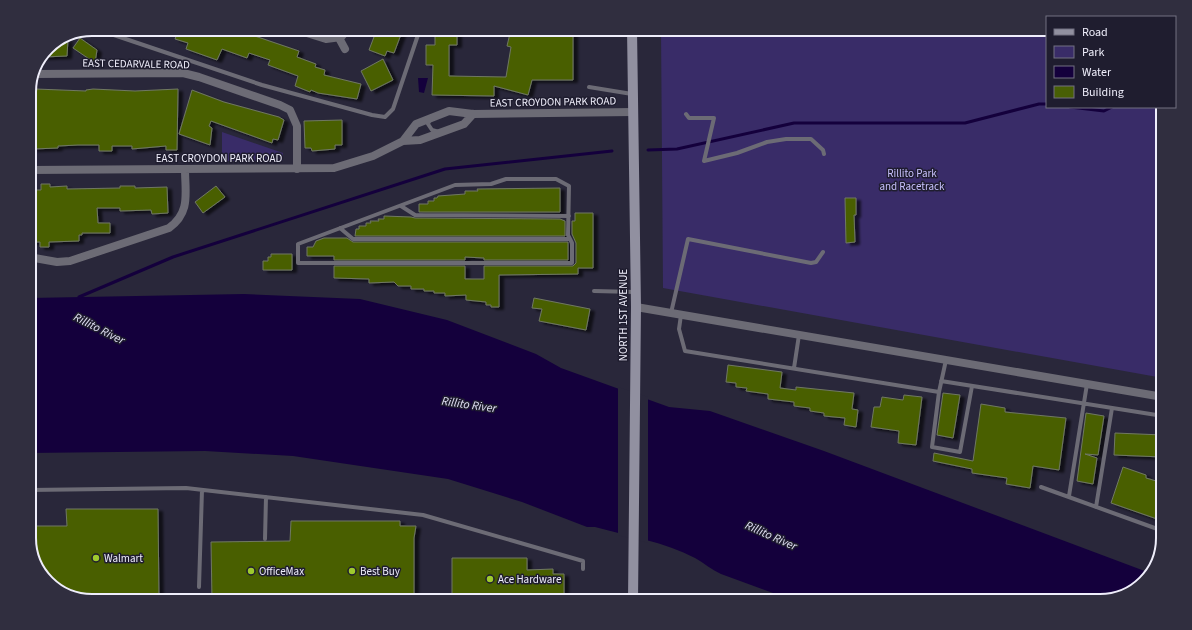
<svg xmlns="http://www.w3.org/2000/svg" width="1192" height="630" font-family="'Source Sans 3',sans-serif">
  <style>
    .green { fill: #392c68 }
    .water { fill: #14003c }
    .pier { fill: #29273a }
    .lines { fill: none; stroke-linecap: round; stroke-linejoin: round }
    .stream { stroke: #14003c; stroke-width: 3 }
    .building { fill: #485f05; stroke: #707862; filter: url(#shadow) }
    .lane { stroke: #6c6b75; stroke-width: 4 }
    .street { stroke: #6c6b75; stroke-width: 8 }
    .secondary { stroke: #9190a0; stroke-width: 10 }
    .poi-dot { fill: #9eca2e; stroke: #1f1d2f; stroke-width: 1.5 }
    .labels { text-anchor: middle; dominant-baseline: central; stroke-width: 3; stroke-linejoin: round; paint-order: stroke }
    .street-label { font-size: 11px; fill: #efeefb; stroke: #1f1d2f }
    .park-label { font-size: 11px; fill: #c7c0fc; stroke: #1f1d2f }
    .poi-label { font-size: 11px; fill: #efeefb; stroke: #1f1d2f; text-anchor: start }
    .water-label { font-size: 12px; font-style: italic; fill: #e2e1f5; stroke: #1f1d2f }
    .rim { fill: none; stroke: #efeefb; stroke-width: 2 }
  </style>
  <defs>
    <filter id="shadow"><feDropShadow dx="4.5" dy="2.5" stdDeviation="1" flood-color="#0009"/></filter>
  </defs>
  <rect width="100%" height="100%" fill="#29273a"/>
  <!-- green -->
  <path class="green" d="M 661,29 L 1047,29 L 1047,107 L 1163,107 L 1163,378 L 663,288 Z
    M 222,132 L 283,153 L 283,161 L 222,161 Z"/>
  <!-- water -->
  <path class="water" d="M 418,78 L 428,78 L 424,93 L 419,92 Z
    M 244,294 L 360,299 L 447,320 L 536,354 L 561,368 L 669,407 L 710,411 L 824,451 L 1150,573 L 1132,592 L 1100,601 L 795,601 L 721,574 C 712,570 704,563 695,558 C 665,542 628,536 595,527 L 587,527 L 522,502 L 448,479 L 293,456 L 205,451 L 29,453 L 29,298 Z"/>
  <!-- pier -->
  <path class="pier" d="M 618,387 L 648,397 L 648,543 L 618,535 Z"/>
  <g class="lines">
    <!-- stream -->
    <path class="stream" d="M 1070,107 L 1104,111 L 1112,107
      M 648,150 L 677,149 L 794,123 L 965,123 L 1039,104 L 1047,104
      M 79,297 L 173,257 L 445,169 L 612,151"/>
  </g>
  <!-- building -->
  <path class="building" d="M 179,29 L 221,29 L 239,36 L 240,31 L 299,51 L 297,57 L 316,64 L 315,67 L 325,70 L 324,75 L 361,84 L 357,99 L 318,93 L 311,90 L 310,92 L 295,86 L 298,76 L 268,65 L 270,60 L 249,53 L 247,58 L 222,49 L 217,60 L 186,49 L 188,43 L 175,39 Z
    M 377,29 L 403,29 L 394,53 L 387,51 L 385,56 L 369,50 Z
    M 435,29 L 457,29 L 457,45 L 449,45 L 449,76 L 506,77 L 511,47 L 507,46 L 511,29 L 573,29 L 573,80 L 532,80 L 528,95 L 494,86 L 494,96 L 432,95 L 433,65 L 426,65 L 426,45 L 435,45 Z
    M 80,38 L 97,50 L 95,63 L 73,48 Z
    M 68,39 L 67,56 L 43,57 L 48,47 Z
    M 383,59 L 393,80 L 371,91 L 361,71 Z
    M 36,89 L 86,91 L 86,90 L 93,89 L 135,91 L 178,89 L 177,150 L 166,150 L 166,146 L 132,149 L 132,146 L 112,146 L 112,151 L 99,151 L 99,145 L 78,145 L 58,146 L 58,148 L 33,149 L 33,115 L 29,115 L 29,91 L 36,91 Z
    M 192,90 L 224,102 L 279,117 L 284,120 L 278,140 L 273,139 L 272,143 L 211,121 L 209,126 L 212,128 L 210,145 L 179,134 Z
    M 342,120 L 342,145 L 335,145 L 335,149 L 312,151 L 311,148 L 305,148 L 304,121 Z
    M 41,184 L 50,184 L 50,187 L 67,186 L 67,189 L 120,188 L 120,186 L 135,186 L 135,188 L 167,187 L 168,213 L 152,214 L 151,210 L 120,211 L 120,208 L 97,208 L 98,223 L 110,223 L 110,233 L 82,233 L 82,235 L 79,235 L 79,241 L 49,242 L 49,247 L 40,247 L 40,242 L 29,242 L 29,190 L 41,190 Z
    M 216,186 L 225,197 L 203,213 L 195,202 Z
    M 560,188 L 560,212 L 419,212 L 419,204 L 428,204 L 428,201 L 434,201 L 434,198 L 437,198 L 438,196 L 465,194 L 465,191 L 478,191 L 477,189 Z
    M 845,198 L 856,198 L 856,215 L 854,215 L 855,242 L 846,243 Z
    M 575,213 L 593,213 L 593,268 L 578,268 L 578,274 L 499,275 L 499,307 L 491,307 L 491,305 L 486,305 L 486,302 L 466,300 L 466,295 L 445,296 L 445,293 L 434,293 L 434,291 L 424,291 L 424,289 L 411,289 L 411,286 L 398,286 L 394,282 L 369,283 L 369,279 L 334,278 L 334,266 L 465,266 L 465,279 L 484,279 L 484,266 L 573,266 L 576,263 L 576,243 L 572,234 L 572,221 L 575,221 Z
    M 384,216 L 411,217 L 415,218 L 560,219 L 565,221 L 565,236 L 355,236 L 356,229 L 359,229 L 359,226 L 366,226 L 366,223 L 371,223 L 370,221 L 379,221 L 378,219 L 384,219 Z
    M 324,238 L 347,238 L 353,242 L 568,242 L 568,260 L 484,260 L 484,258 L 465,257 L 465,260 L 334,260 L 334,256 L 307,256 L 307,247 L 313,247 L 316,241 Z
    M 271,254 L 292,254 L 292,270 L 263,270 L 263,261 L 268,261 L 268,257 L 271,257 Z
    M 534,298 L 590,309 L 586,330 L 539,321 L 542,309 L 532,308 Z
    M 728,365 L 782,372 L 780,388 L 796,390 L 796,387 L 854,393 L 852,409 L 858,410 L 856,427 L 844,425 L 845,418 L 824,416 L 824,413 L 810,411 L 810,408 L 794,406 L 794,402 L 768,399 L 768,394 L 746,391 L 747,388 L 736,387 L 736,383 L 726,382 Z
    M 943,393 L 960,395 L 953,438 L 937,435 Z
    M 904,395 L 922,397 L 916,445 L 898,443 L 899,431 L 871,427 L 874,407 L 880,407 L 882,397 L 903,400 Z
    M 981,404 L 1005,408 L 1005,412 L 1066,418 L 1059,470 L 1033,466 L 1030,488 L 1006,484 L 1007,478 L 972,473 L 972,469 L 933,461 L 934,453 L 973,461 Z
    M 1086,413 L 1104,416 L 1098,455 L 1085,454 L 1097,458 L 1093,484 L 1077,481 Z
    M 1115,433 L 1163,435 L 1163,457 L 1114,455 Z
    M 1123,467 L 1146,475 L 1146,478 L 1163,483 L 1163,513 L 1159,511 L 1157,519 L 1111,503 Z
    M 66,509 L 158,509 L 159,601 L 92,601 L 64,594 L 40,573 L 29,543 L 29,526 L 67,526 Z
    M 291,521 L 400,521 L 400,526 L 416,526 L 414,538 L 414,601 L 212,601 L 211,542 L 290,541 Z
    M 452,558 L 527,558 L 527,570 L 553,569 L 553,574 L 564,574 L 564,601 L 452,601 Z"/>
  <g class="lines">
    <!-- lane -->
    <path class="lane" d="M 96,29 L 262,85 L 372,115 L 385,117 L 393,109 L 420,29
      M 589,87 L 632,94
      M 686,114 L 689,118 L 714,118 L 704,161 L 737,153 L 767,142 L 786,139 L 811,139 L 823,150 L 824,154
      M 430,119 L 428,124 L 432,130 L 439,132
      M 506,179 L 556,179 L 569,186 L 568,235 L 572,243 L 572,263 L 298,263 L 298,244 L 455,185 L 491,184 Z
      M 401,206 L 415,215 L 569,216
      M 340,228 L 353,239 L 570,239
      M 594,291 L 635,292
      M 671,313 L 688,239 L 811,263 L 816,262 L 823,252
      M 681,315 L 679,329 L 685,351 L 939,392
      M 946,360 L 939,392 L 932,447 L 960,452 L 972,386
      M 794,368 L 799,335
      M 941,381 L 1163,416
      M 1041,487 L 1163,531
      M 29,490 L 186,488 L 423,515 L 583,561 L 583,569
      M 1069,496 L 1087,384
      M 1096,507 L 1112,408
      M 265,539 L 266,497
      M 199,587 L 202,490"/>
    <!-- street -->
    <path class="street" d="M 294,29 L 326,39 L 341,37 L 348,29
      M 339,38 L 345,49
      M 35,74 L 183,73 L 199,77 L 280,105 L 290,110 L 297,126 L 297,169
      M 403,141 L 416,124 L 449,111 L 473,114 L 633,112
      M 29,170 L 334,168 L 373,156 L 403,141 L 420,140 L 464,124 L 473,114
      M 29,257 L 57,262 L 70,261 L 169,228 C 191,212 185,193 185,169
      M 636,307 L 1163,397"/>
    <!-- secondary -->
    <path class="secondary" d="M 632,29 L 636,307 L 633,601"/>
  </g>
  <!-- markers -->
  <g class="poi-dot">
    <circle cx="96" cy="558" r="4"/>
    <circle cx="251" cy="571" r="4"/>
    <circle cx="352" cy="571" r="4"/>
    <circle cx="490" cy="579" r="4"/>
  </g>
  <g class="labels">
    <!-- street labels -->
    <g class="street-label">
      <text transform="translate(136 64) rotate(1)">EAST CEDARVALE ROAD</text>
      <text transform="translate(553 102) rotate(-1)">EAST CROYDON PARK ROAD</text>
      <text x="219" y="158">EAST CROYDON PARK ROAD</text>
      <text transform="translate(623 315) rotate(-90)">NORTH 1ST AVENUE</text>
    </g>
    <!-- park labels -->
    <g class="park-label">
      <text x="912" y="173">Rillito Park<tspan x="912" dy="13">and Racetrack</tspan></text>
    </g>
    <!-- poi labels -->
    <g class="poi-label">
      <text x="104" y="558">Walmart</text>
      <text x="259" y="571">OfficeMax</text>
      <text x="360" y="571">Best Buy</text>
      <text x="498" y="579">Ace Hardware</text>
    </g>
    <!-- water labels -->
    <g class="water-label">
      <text transform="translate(99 329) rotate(27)">Rillito River</text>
      <text transform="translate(469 405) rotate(8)">Rillito River</text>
      <text transform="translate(771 536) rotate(24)">Rillito River</text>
    </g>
  </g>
  <!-- crop -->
  <path d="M0 0H1192V630H0ZM92 36H1100A56 56 0 0 1 1156 92V538A56 56 0 0 1 1100 594H92A56 56 0 0 1 36 538V92A56 56 0 0 1 92 36Z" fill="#302e3f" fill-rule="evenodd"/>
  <path class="rim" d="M92 36H1100A56 56 0 0 1 1156 92V538A56 56 0 0 1 1100 594H92A56 56 0 0 1 36 538V92A56 56 0 0 1 92 36Z"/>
  <!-- legend -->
  <rect x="1046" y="16" width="130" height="92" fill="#1f1d2f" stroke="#727181"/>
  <rect x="1054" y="29" width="20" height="6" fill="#9190a0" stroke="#727181"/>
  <text x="1082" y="36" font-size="12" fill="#efeefb">Road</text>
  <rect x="1054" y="46" width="20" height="12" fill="#392c68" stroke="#727181"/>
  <text x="1082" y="56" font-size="12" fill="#efeefb">Park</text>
  <rect x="1054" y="66" width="20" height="12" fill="#14003c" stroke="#727181"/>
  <text x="1082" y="76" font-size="12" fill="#efeefb">Water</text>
  <rect x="1054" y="86" width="20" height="12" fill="#485f05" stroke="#727181"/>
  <text x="1082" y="96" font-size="12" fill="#efeefb">Building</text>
</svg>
